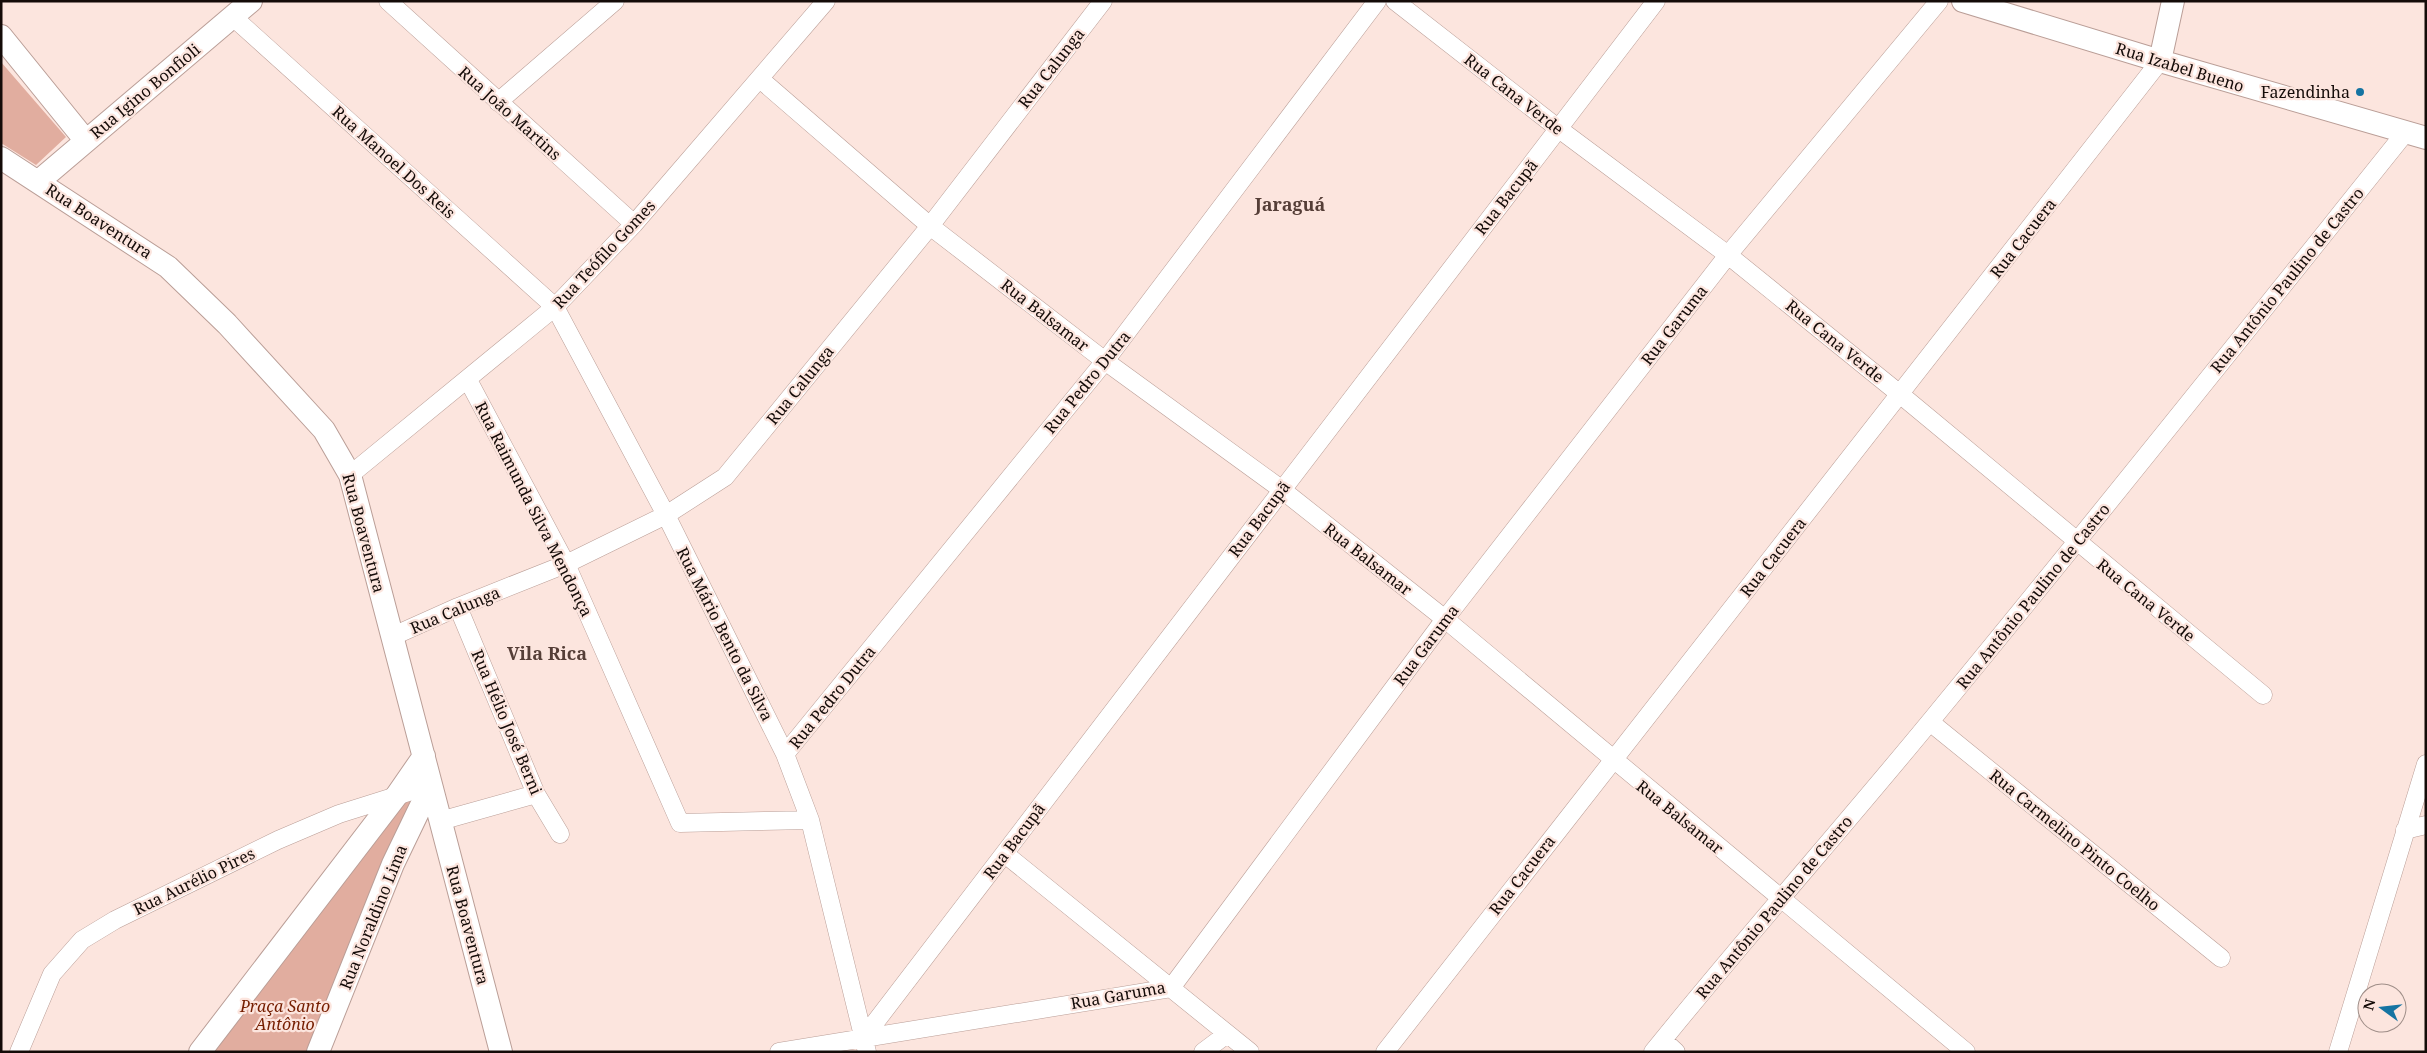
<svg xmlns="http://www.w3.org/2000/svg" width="2427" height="1053" font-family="'Noto Serif',serif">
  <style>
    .green { fill: #e1ad9f }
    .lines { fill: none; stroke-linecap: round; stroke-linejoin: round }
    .minor-casing { stroke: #ba9e97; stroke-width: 19 }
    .tertiary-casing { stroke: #ba9e97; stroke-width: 24 }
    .minor { stroke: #fff; stroke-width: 18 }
    .tertiary { stroke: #fff; stroke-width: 22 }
    .poi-dot { fill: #1574a2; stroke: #fce5de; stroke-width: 2 }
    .labels { text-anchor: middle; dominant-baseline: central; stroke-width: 4.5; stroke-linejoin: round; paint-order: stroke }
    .street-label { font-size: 16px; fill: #140b08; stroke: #fce5de }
    .poi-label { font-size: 16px; fill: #140b08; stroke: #fce5de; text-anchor: end }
    .park-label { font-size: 16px; font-style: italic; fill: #751e01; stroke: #fce5de }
    .neighbourhood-label { font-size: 18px; font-weight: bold; fill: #553e37; stroke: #fce5de }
  </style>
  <rect width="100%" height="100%" fill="#fce5de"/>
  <!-- green -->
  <path class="green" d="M 1,62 L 66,137 L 36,165 L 1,143 Z
    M 415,790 L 310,1052 L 211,1052 Z"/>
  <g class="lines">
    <!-- minor casing -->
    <g class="minor-casing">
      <path id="minor" d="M 388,1 L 634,224
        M 1395,1 L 1559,129 L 1728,255 L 1901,395 L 2263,695
        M 233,17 L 555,307 L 666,515 L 785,754 L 810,820 L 867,1052
        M 760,79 L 930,226 L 1105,361 L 1281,489 L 1445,619 L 1966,1052
        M 498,102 L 615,1
        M 468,380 L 566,564 L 680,823 L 810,820
        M 350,475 L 555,307 L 634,224 L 826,1
        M 458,607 L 536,794 L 560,834
        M 391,637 L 458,607 L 566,564 L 666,515 L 725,477 L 930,226 L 1103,1
        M 1930,722 L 2221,958
        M 785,754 L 1105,361 L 1377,1
        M 440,821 L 536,794
        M 2405,830 L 2426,825
        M 1005,854 L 1250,1052
        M 864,1037 L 1656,1
        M 1663,1040 L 1676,1052
        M 19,1052 L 52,974 L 82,940 L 115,920 L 278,840 L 339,814 L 431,785
        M 779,1052 L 1171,988 L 1445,619 L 1728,255 L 1939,1
        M 1203,1052 L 1227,1034
        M 1385,1052 C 1642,721 1903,393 2160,61
        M 1653,1052 C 1744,939 1841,830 1933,718 C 2092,525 2248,329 2405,133
        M 2338,1052 L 2426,764"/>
    </g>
    <!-- tertiary casing -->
    <g class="tertiary-casing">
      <path id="tertiary" d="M 1963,1 L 2160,61 L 2426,138
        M 1,36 L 86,141
        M 2160,61 L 2173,1
        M 1,158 L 168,267 L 227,324 L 324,430 L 350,475 L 501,1052
        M 39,181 L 251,1
        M 200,1052 L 397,795 L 424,756
        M 318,1052 L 393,864 L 431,785"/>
    </g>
    <!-- minor -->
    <use href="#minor" class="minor"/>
    <!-- tertiary -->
    <use href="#tertiary" class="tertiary"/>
  </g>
  <!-- markers -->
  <circle class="poi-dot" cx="2360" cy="92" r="5"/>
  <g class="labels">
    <!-- street labels -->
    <g class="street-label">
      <text transform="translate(2180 67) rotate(17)">Rua Izabel Bueno</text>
      <text transform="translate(1051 68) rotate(-52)">Rua Calunga</text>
      <text transform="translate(145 91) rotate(-40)">Rua Igino Bonfioli</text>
      <text transform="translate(1514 94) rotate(38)">Rua Cana Verde</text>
      <text transform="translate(510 113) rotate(42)">Rua João Martins</text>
      <text transform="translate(394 162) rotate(42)">Rua Manoel Dos Reis</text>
      <text transform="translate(1506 197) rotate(-52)">Rua Bacupã</text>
      <text transform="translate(99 221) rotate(33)">Rua Boaventura</text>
      <text transform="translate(2023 238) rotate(-52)">Rua Cacuera</text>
      <text transform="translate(604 254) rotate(-47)">Rua Teófilo Gomes</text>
      <text transform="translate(2287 280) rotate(-51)">Rua Antônio Paulino de Castro</text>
      <text transform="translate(1045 315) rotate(38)">Rua Balsamar</text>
      <text transform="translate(1674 325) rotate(-52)">Rua Garuma</text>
      <text transform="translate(1835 341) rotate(39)">Rua Cana Verde</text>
      <text transform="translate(1087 382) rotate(-51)">Rua Pedro Dutra</text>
      <text transform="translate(800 385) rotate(-51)">Rua Calunga</text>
      <text transform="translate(534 509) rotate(63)">Rua Raimunda Silva Mendonça</text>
      <text transform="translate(1259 519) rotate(-53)">Rua Bacupã</text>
      <text transform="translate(364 533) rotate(75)">Rua Boaventura</text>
      <text transform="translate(1773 557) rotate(-52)">Rua Cacuera</text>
      <text transform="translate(1368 559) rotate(38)">Rua Balsamar</text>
      <text transform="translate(2033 596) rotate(-51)">Rua Antônio Paulino de Castro</text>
      <text transform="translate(2146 600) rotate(39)">Rua Cana Verde</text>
      <text transform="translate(455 610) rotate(-23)">Rua Calunga</text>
      <text transform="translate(725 634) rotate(63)">Rua Mário Bento da Silva</text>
      <text transform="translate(1426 645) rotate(-53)">Rua Garuma</text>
      <text transform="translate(832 697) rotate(-51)">Rua Pedro Dutra</text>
      <text transform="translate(507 722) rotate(67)">Rua Hélio José Berni</text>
      <text transform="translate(1680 817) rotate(39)">Rua Balsamar</text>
      <text transform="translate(2075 840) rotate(39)">Rua Carmelino Pinto Coelho</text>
      <text transform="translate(1014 841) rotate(-53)">Rua Bacupã</text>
      <text transform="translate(1522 875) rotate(-52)">Rua Cacuera</text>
      <text transform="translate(194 881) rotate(-26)">Rua Aurélio Pires</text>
      <text transform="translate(1774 907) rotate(-50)">Rua Antônio Paulino de Castro</text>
      <text transform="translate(373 917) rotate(-68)">Rua Noraldino Lima</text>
      <text transform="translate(468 925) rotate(75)">Rua Boaventura</text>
      <text transform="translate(1118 995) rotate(-10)">Rua Garuma</text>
    </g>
    <!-- poi labels -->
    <g class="poi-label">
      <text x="2350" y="92">Fazendinha</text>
    </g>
    <!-- park labels -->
    <g class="park-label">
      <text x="285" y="1006">Praça Santo<tspan x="285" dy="18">Antônio</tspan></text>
    </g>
    <!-- neighbourhood labels -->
    <g class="neighbourhood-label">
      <text x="1290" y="204">Jaraguá</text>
      <text x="547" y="653">Vila Rica</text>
    </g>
  </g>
  <!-- border -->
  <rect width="2427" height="1053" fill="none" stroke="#140b08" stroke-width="5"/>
  <!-- north arrow -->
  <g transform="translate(2382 1008) rotate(285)"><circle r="24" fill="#fce5de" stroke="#9f8e88"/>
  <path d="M0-4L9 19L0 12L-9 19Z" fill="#1574a2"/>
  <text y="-8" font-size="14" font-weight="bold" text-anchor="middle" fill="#140b08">N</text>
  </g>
</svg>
